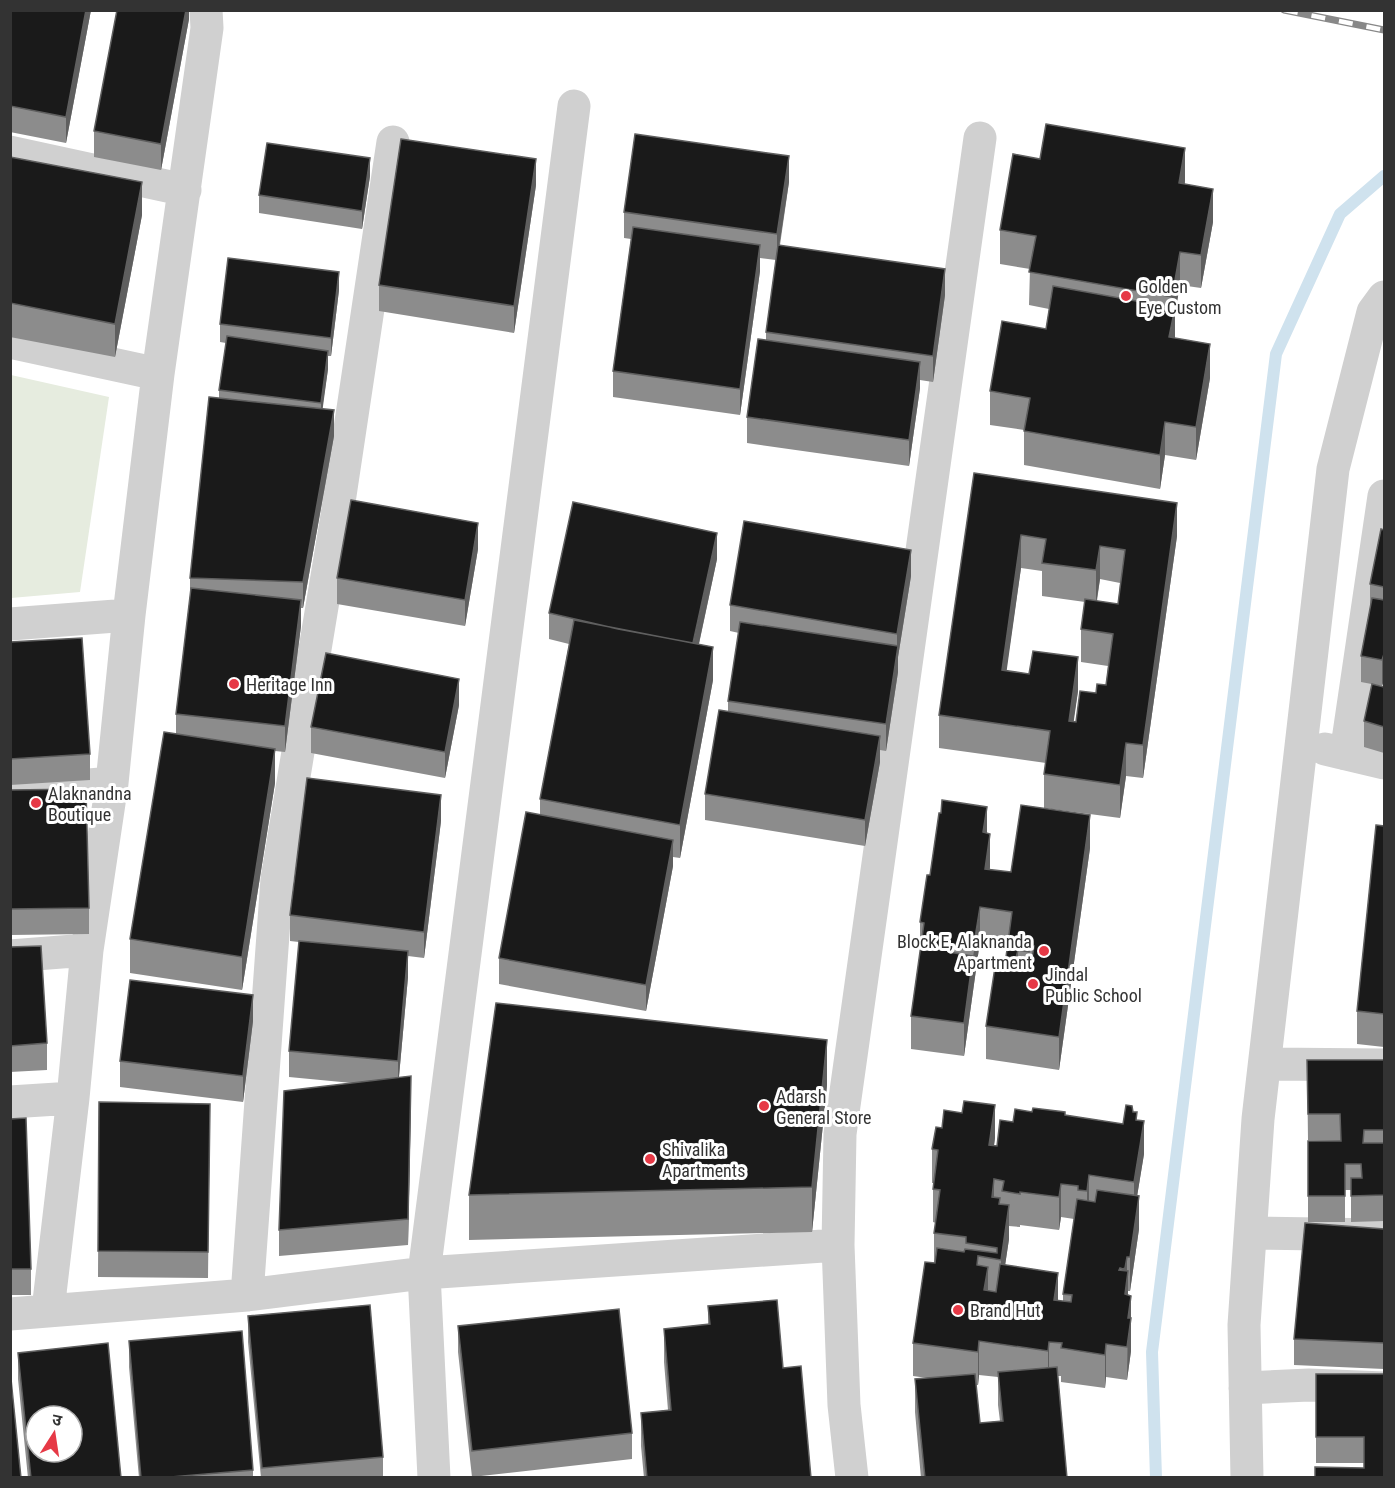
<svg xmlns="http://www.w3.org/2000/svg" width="1395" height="1488" font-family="'Roboto Condensed','Noto Sans Devanagari',sans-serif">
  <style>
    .green { fill: #e6ecdf }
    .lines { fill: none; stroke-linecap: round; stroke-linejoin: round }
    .stream { stroke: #cfe2ee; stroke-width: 12 }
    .minor { stroke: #d0d0d0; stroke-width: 33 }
    .rail-casing { stroke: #888; stroke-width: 7 }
    .rail { stroke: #fff; stroke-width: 4.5; stroke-dasharray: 14; stroke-linecap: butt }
    .wall { fill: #8c8c8c; fill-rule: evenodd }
    .shaded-wall { fill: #5f5f5f }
    .building { fill: #1a1a1a; stroke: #5f5f5f; stroke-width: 1.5; fill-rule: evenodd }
    .poi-dot { fill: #e63946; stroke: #fff; stroke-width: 2 }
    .labels { text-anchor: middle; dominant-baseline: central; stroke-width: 6; stroke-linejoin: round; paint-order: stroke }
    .poi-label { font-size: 18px; fill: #333; stroke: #fff; text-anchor: start }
  </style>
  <rect width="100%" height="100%" fill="#fff"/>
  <!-- green -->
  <path class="green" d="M 11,375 L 109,397 L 80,592 L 11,598 Z"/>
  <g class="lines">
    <!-- stream -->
    <path class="stream" d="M 1156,1478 L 1152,1352 L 1276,354 L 1340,214 L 1384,176"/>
    <!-- minor -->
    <path class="minor" d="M 10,152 L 185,190
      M 10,342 L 158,374
      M 10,624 L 129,615
      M 1325,749 L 1384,763
      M 1346,754 L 1384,496
      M 10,792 L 112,783
      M 10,956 L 87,950
      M 1265,1064 L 1384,1065
      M 10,1102 L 73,1098
      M 1251,1233 L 1384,1235
      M 247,1295 L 277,879 L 336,522 L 393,142
      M 48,1310 L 73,1098 L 87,950 L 112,783 L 129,615 L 158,374 L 207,28 L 206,10
      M 10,1314 L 247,1295 L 424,1273 L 838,1245
      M 1245,1388 L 1309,1385 L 1384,1388
      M 434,1478 L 424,1273 L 574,106
      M 852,1478 L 844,1405 L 838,1245 L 840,1134 L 980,138
      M 1247,1478 L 1244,1325 L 1258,1119 L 1333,469 L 1373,312 L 1384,297"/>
    <!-- rail casing -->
    <g class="rail-casing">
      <path id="rail" d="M 1284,10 L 1384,30"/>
    </g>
    <!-- rail -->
    <use href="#rail" class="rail"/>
  </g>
  <!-- wall -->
  <path class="wall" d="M 10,10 L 91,10 L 66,143 L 10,132 Z
    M 189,10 L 189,19 L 161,170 L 94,157 L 94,131 Z
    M 10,157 L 142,215 L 115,357 L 10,337 Z
    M 1040,159 L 1185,181 L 1185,184 L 1213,222 L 1201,288 L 1180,285 L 1175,313 L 1175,338 L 1210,378 L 1196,460 L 1165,455 L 1160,489 L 1024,465 L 1024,430 L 990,425 L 990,391 L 1046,329 L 1049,309 L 1029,305 L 1030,269 L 1000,264 L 1000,230 Z
    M 370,176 L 362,229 L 259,213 L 259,195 Z
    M 789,182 L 780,245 L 945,295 L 933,382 L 920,380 L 920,388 L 909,466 L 747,443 L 747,417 L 766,340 L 766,332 L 776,260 L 760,258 L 760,271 L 740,415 L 613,397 L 613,371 L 631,239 L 624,238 L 624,212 Z
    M 536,185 L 514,333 L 379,311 L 379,285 Z
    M 339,290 L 331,356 L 328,356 L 328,369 L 322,409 L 334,436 L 303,608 L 301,608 L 301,626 L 285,752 L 275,751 L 275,783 L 242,990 L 130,973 L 130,939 L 176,734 L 176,714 L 190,596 L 190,578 L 219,398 L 219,390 L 226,343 L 220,342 L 220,324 Z
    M 974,473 L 1177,536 L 1143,778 L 1126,776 L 1120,818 L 1044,808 L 1044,774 L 1046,763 L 939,748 L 939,715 ZM 1021,568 L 1042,571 L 1042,596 L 1085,602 L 1081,629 L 1081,662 L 1108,666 L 1106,685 L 1096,693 L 1076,722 L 1073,722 L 1078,691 L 1006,671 ZM 1100,579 L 1120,583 L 1118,604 L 1097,601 Z
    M 1384,530 L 1384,680 L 1382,686 L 1361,682 L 1361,656 L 1370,608 L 1370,584 Z
    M 478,549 L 465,626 L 337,604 L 337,578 Z
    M 717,559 L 699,644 L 713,680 L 680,858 L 673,857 L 673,866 L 646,1011 L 499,984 L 499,958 L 540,815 L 540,799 L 569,644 L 549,639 L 549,613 Z
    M 911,576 L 898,657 L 898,672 L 886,751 L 880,750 L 880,762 L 865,846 L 705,820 L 705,794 L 728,711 L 728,701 L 739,633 L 730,631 L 730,605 Z
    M 10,642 L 90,754 L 90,780 L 10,785 Z
    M 1384,687 L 1384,753 L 1364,747 L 1364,721 Z
    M 459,705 L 445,778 L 311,753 L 311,727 Z
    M 10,790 L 89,908 L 89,934 L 10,935 Z
    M 441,821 L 424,958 L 408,956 L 408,977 L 399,1077 L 411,1102 L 408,1245 L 279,1256 L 279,1230 L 352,1083 L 289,1077 L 289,1051 L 299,942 L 290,941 L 290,915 Z
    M 1384,826 L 1384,1047 L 1357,1044 L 1357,1011 Z
    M 987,833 L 990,870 L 1011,872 L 1090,848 L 1059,1070 L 986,1059 L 986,1026 L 1006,968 L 1006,957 L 1008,945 L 980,941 L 964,1056 L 911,1049 L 911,1016 L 920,952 L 920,922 L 930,875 Z
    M 10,947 L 47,1043 L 47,1070 L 10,1072 Z
    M 253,1021 L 243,1102 L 120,1087 L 120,1061 Z
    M 1307,1060 L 1384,1060 L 1384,1221 L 1351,1222 L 1351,1190 L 1345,1190 L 1345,1222 L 1308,1222 L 1308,1141 L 1340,1141 L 1308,1140 Z
    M 827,1085 L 812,1232 L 469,1240 L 469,1195 Z
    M 99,1102 L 210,1104 L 208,1278 L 98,1277 Z
    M 1032,1112 L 1065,1115 L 1123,1124 L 1133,1112 L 1137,1120 L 1144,1154 L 1137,1196 L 1139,1229 L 1130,1291 L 1128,1291 L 1128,1295 L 1131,1296 L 1131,1351 L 1127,1380 L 1106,1377 L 1105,1388 L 1061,1382 L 1061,1376 L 1058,1376 L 1067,1478 L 921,1478 L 915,1412 L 915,1379 L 927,1378 L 913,1376 L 913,1343 L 934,1263 L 934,1233 L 936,1223 L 933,1222 L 933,1183 L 932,1183 L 932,1149 L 995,1138 L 994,1146 L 997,1146 L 1013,1122 ZM 1061,1217 L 1074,1219 L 1063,1294 L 1063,1301 L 1058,1301 L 1005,1265 L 1009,1239 L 1009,1226 L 1020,1227 L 1020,1225 L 1059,1230 ZM 979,1375 L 998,1377 L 998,1405 L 1000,1421 L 980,1423 L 976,1385 L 978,1385 Z
    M 10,1119 L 31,1269 L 31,1295 L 10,1295 Z
    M 1384,1229 L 1384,1369 L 1294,1365 L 1294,1339 Z
    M 708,1306 L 783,1368 L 811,1478 L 644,1478 L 641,1446 L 641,1413 L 668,1410 L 664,1362 L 664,1329 L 708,1324 Z
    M 248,1316 L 383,1457 L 383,1478 L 261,1478 L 248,1342 Z
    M 458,1326 L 632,1433 L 632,1459 L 472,1477 L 458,1352 Z
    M 129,1341 L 253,1470 L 253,1478 L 139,1478 L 129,1367 Z
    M 18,1353 L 121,1478 L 28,1478 L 18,1379 Z
    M 1316,1374 L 1384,1374 L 1364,1463 L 1316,1463 Z"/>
  <!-- shaded-wall -->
  <path class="shaded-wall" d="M 86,10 L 91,10 L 66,143 L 66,117 Z
    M 186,10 L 189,10 L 189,19 L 161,170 L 161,144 Z
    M 1185,148 L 1185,181 L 1179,216 L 1179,183 Z
    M 789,156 L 789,182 L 777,260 L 777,234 Z
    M 370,158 L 370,176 L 362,229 L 362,211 Z
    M 536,159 L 536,185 L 514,333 L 514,306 Z
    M 142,182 L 142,215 L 115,357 L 115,324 Z
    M 1213,189 L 1213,222 L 1201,288 L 1201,255 Z
    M 760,245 L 760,271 L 740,415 L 740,389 Z
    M 1180,252 L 1180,285 L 1175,313 L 1175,341 L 1169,337 L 1172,325 L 1172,297 Z
    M 945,269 L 945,295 L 933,382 L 933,356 Z
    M 339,272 L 339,290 L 331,356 L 331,338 Z
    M 1210,344 L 1210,378 L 1196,460 L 1196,427 Z
    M 328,351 L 328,369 L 321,421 L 321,403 Z
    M 920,362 L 920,388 L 909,466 L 909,440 Z
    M 334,410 L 334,436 L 303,608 L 303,582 Z
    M 1165,422 L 1165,455 L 1160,489 L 1160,455 Z
    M 1177,503 L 1177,536 L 1143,778 L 1143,745 Z
    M 478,523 L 478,549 L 465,626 L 465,600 Z
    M 717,533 L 717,559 L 693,671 L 693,645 Z
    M 1021,535 L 1021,568 L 1002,704 L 1002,670 Z
    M 1100,546 L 1100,579 L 1096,604 L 1096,570 Z
    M 911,550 L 911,576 L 898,657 L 898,672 L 886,751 L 886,724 L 897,649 L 897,634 Z
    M 301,600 L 301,626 L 285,752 L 285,726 Z
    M 713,647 L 713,680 L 680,858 L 680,825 Z
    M 1384,654 L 1384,680 L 1382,686 L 1382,660 Z
    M 1078,657 L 1078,691 L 1069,755 L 1069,721 Z
    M 459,679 L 459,705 L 445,778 L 445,752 Z
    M 880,736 L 880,762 L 865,846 L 865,820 Z
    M 1126,743 L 1126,776 L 1120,818 L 1120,785 Z
    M 275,749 L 275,783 L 242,990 L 242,957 Z
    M 441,795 L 441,821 L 424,958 L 424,932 Z
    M 987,807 L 987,840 L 983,832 Z
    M 1090,815 L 1090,848 L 1059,1070 L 1059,1037 Z
    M 990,834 L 990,867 L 985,902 L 985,869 Z
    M 673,840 L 673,866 L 646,1011 L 646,985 Z
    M 980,907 L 980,941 L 964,1056 L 964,1023 Z
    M 1018,950 L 1018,984 L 1016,992 L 1016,958 Z
    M 408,951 L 408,977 L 398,1087 L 398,1061 Z
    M 253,995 L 253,1021 L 243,1102 L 243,1076 Z
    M 827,1040 L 827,1085 L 812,1232 L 812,1187 Z
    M 411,1076 L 411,1102 L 408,1245 L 408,1219 Z
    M 995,1105 L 995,1138 L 989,1179 L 989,1145 Z
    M 1144,1121 L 1144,1154 L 1134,1215 L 1134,1182 Z
    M 1089,1175 L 1089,1208 L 1087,1225 L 1087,1191 Z
    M 994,1179 L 994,1213 L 992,1197 Z
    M 1061,1184 L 1061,1217 L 1059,1230 L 1059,1197 Z
    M 1139,1196 L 1139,1229 L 1130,1291 L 1130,1257 Z
    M 1009,1205 L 1009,1239 L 1001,1293 L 1001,1260 Z
    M 1127,1257 L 1127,1280 L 1128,1271 L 1128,1304 L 1123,1302 L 1123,1269 Z
    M 988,1267 L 988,1300 L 984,1290 Z
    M 1058,1273 L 1058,1306 L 1054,1300 Z
    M 1131,1296 L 1131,1351 L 1127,1380 L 1128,1318 Z
    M 979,1341 L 979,1375 L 978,1385 L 978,1352 Z
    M 1049,1342 L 1049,1375 L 1048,1384 L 1048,1351 Z
    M 1106,1344 L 1106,1377 L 1105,1388 L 1105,1355 Z"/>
  <!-- building -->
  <path class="building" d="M 10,10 L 86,10 L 66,117 L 10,106 Z
    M 117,10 L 186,10 L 161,144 L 94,131 Z
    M 1046,124 L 1185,148 L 1179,183 L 1213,189 L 1201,255 L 1180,252 L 1172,297 L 1029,272 L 1036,236 L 1000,230 L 1013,154 L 1040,159 Z
    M 635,134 L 789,156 L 777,234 L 624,212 Z
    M 401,139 L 536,159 L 514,306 L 379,285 Z
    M 267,143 L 370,158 L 362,211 L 259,195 Z
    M 10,157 L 142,182 L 115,324 L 10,303 Z
    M 633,227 L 760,245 L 740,389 L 613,371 Z
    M 778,245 L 945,269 L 933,356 L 766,332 Z
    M 228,258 L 339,272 L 331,338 L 220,324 Z
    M 1053,286 L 1175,308 L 1169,337 L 1210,344 L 1196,427 L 1165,422 L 1160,455 L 1024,431 L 1030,398 L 990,391 L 1002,321 L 1046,329 Z
    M 227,336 L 328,351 L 321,403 L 219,390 Z
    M 758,339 L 920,362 L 909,440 L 747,417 Z
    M 209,397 L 334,410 L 303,582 L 190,578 Z
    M 974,473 L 1177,503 L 1143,745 L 1126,743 L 1120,785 L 1044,774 L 1050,731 L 939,715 ZM 1021,535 L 1046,539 L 1042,563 L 1096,570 L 1100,546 L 1125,550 L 1118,604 L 1085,599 L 1081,629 L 1113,634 L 1106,685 L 1097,684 L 1096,693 L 1080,691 L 1076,722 L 1069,721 L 1078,657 L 1033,651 L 1029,674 L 1002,670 Z
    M 351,500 L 478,523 L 465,600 L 337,578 Z
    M 573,502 L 717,533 L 693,643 L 618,629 L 549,613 Z
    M 744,521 L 911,550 L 897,634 L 730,605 Z
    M 1381,529 L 1384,530 L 1384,587 L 1370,584 Z
    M 191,588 L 301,600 L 285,726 L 176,714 Z
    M 1372,598 L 1384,600 L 1384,654 L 1382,660 L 1361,656 Z
    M 574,620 L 713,647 L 680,825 L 540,799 Z
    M 740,622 L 898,646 L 886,724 L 728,701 Z
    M 82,638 L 90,754 L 10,759 L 10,642 Z
    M 326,653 L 459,679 L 445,752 L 311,727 Z
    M 1372,684 L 1384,687 L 1384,727 L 1364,721 Z
    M 719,710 L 880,736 L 865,820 L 705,794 Z
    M 164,732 L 275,749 L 242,957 L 130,939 Z
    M 307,778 L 441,795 L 424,932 L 290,915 Z
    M 86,789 L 89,908 L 10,909 L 10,790 Z
    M 942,800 L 987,807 L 983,832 L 990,834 L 985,869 L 1011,872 L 1021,805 L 1090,815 L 1059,1037 L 986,1026 L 995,967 L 1022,970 L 1023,964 L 1031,965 L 1034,946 L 1030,946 L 1029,952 L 1018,950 L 1016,958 L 1006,957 L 1012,912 L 980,907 L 973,950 L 949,947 L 949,952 L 973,956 L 964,1023 L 911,1016 L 924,923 L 920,922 L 927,875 L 930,875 L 939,813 L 941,813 Z
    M 526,812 L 673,840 L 646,985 L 499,958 Z
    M 1376,825 L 1384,826 L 1384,1014 L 1357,1011 Z
    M 299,941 L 408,951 L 398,1061 L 289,1051 Z
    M 41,946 L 47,1043 L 10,1046 L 10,947 Z
    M 130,980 L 253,995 L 243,1076 L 120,1061 Z
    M 496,1003 L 827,1040 L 812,1187 L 469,1195 Z
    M 1307,1060 L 1384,1060 L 1384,1130 L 1364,1130 L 1363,1143 L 1384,1143 L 1384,1195 L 1351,1196 L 1351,1178 L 1362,1178 L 1361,1164 L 1345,1164 L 1345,1196 L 1308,1196 L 1308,1141 L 1341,1141 L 1340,1114 L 1308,1114 Z
    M 411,1076 L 408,1219 L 279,1230 L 284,1091 Z
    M 964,1101 L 995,1105 L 989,1145 L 997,1146 L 1000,1120 L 1013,1122 L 1015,1109 L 1032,1112 L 1033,1108 L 1065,1112 L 1065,1115 L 1123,1124 L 1126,1105 L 1132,1106 L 1133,1112 L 1137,1112 L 1136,1120 L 1144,1121 L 1134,1182 L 1089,1175 L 1087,1191 L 1078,1190 L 1078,1186 L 1061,1184 L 1059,1197 L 1020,1192 L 1020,1194 L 1002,1191 L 1004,1181 L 994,1179 L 992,1197 L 1000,1198 L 999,1204 L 1009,1205 L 1001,1260 L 978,1256 L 977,1265 L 988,1267 L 984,1290 L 996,1292 L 1000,1264 L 1058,1273 L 1054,1300 L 1071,1302 L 1072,1295 L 1063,1294 L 1077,1199 L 1095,1202 L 1097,1190 L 1139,1196 L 1130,1257 L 1127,1257 L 1125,1268 L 1123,1269 L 1120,1268 L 1119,1270 L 1128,1271 L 1125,1294 L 1131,1296 L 1128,1318 L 1131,1318 L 1127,1347 L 1106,1344 L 1105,1355 L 1061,1348 L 1062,1343 L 1049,1342 L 1048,1351 L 979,1341 L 978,1352 L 913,1343 L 925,1262 L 935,1263 L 937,1248 L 964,1252 L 965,1249 L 997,1253 L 997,1248 L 966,1243 L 966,1237 L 934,1233 L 940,1190 L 933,1189 L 938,1150 L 932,1149 L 936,1127 L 942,1128 L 944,1110 L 962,1113 Z
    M 99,1102 L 210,1104 L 208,1252 L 98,1251 Z
    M 26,1118 L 31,1269 L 10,1269 L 10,1119 Z
    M 1305,1223 L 1384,1229 L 1384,1343 L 1294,1339 Z
    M 777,1300 L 783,1368 L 801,1366 L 811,1478 L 647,1478 L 641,1413 L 671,1410 L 664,1329 L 710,1324 L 708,1306 Z
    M 370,1305 L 383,1457 L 262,1468 L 248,1316 Z
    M 619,1309 L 632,1433 L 472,1451 L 458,1326 Z
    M 242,1331 L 253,1470 L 159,1478 L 141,1478 L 129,1341 Z
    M 108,1343 L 121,1478 L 31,1478 L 18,1353 ZM 36,1416 L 72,1416 L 72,1452 L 36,1452 Z
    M 1057,1367 L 1067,1478 L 925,1478 L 915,1379 L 975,1374 L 980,1423 L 1003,1421 L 998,1372 Z
    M 10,1369 L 21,1478 L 10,1478 Z
    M 1316,1374 L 1384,1374 L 1384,1478 L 1315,1478 L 1315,1467 L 1364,1468 L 1364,1437 L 1316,1437 Z"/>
  <!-- markers -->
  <g class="poi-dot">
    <circle cx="1126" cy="296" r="6"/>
    <circle cx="234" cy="684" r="6"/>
    <circle cx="36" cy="803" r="6"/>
    <circle cx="1044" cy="951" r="6"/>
    <circle cx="1033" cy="984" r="6"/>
    <circle cx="764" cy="1106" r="6"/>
    <circle cx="650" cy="1159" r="6"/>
    <circle cx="958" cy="1310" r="6"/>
  </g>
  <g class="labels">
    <!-- poi labels -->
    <g class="poi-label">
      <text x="1138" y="286">Golden<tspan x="1138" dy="21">Eye Custom</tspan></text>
      <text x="246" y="684">Heritage Inn</text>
      <text x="48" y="793">Alaknandna<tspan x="48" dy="21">Boutique</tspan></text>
      <text x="1032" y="941" text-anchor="end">Block E, Alaknanda<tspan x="1032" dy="21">Apartment</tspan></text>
      <text x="1045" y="974">Jindal<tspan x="1045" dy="21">Public School</tspan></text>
      <text x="776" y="1096">Adarsh<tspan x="776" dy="21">General Store</tspan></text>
      <text x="662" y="1149">Shivalika<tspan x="662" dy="21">Apartments</tspan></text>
      <text x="970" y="1310">Brand Hut</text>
    </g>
  </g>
  <!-- border -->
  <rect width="1395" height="1488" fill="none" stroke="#333333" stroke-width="24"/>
  <!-- north arrow -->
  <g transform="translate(54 1434) rotate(12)"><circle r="28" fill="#ffffff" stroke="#adadad" stroke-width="1.5"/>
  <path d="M0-4.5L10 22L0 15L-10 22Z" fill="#e63946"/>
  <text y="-9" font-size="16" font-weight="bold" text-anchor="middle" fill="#333333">उ</text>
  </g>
</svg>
